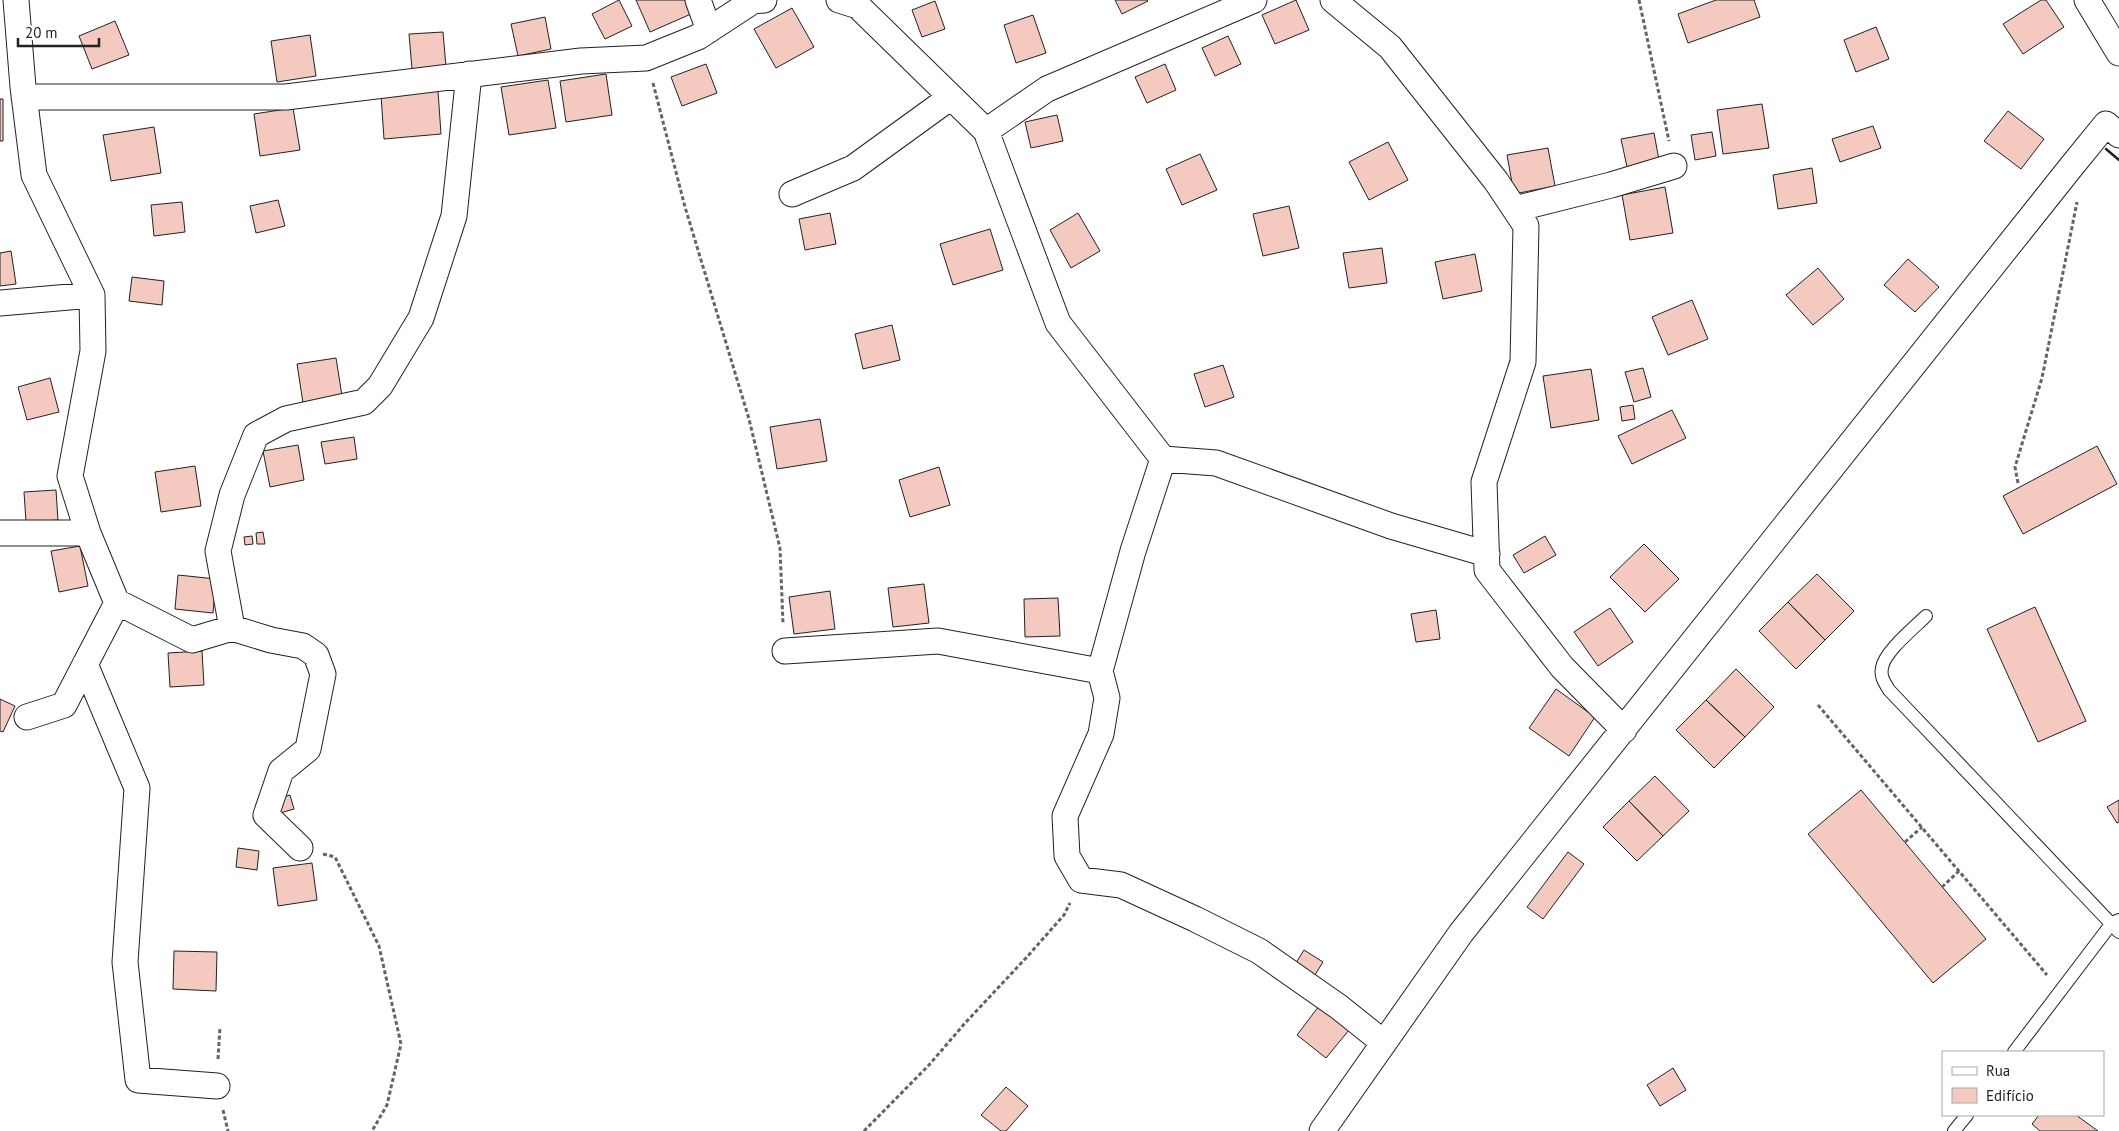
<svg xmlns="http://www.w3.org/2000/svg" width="2119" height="1131" font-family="'PT Sans',sans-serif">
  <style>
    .building { fill: #f3c9c0; stroke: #222 }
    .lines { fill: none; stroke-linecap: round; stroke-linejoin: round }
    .lane-casing { stroke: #222; stroke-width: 14 }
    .street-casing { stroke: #222; stroke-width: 27 }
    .path { stroke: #646464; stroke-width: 3; stroke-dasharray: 4 2.5; stroke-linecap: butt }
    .lane { stroke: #fff; stroke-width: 12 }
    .street { stroke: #fff; stroke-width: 25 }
    .wall { stroke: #222; stroke-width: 2.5 }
  </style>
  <rect width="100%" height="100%" fill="#fff"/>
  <!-- building -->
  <path class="building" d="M 619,0 L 632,26 L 605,39 L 592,14 Z
    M 636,0 L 685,0 L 691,14 L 650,32 Z
    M 1115,0 L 1147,0 L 1148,1 L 1122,14 Z
    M 1296,0 L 1309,30 L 1275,44 L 1262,15 Z
    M 1716,0 L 1754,0 L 1760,17 L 1688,43 L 1678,14 Z
    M 2041,0 L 2046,0 L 2064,27 L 2023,54 L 2003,24 Z
    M 935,1 L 945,29 L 922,37 L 912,10 Z
    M 792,8 L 814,47 L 776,68 L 754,29 Z
    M 1033,15 L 1046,53 L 1016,63 L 1004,25 Z
    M 545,17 L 551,49 L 518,56 L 511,24 Z
    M 115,21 L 129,55 L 92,69 L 79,36 Z
    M 1876,27 L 1889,59 L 1856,72 L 1844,40 Z
    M 443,32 L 446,67 L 412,69 L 409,34 Z
    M 310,35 L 316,76 L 277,82 L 271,41 Z
    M 1228,36 L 1241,64 L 1215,76 L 1202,48 Z
    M 706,64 L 717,93 L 682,106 L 671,77 Z
    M 1165,64 L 1176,90 L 1147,103 L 1135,77 Z
    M 606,74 L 612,115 L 566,122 L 560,81 Z
    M 548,80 L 556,128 L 509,135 L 501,87 Z
    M 438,91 L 441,134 L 384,139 L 381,95 Z
    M 0,99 L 3,99 L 3,141 L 0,141 Z
    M 1762,104 L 1769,148 L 1723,154 L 1717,110 Z
    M 293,108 L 300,150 L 260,156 L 254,114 Z
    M 2008,111 L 2044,139 L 2021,169 L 1984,141 Z
    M 1057,115 L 1063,141 L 1031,148 L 1025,122 Z
    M 1873,126 L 1881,148 L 1840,162 L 1832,139 Z
    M 154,127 L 161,173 L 111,181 L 103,135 Z
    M 1712,132 L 1716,156 L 1695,160 L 1691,135 Z
    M 1654,133 L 1659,160 L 1627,167 L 1621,139 Z
    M 1388,142 L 1408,180 L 1369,200 L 1349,162 Z
    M 1548,148 L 1555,186 L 1514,194 L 1507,155 Z
    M 1200,154 L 1217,190 L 1182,205 L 1166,169 Z
    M 1812,168 L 1817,203 L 1778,209 L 1773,175 Z
    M 1665,187 L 1673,233 L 1630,240 L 1622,195 Z
    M 278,200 L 285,226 L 256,233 L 250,206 Z
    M 182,202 L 185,232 L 154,236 L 151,205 Z
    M 1289,206 L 1299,248 L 1263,256 L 1253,214 Z
    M 830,213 L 836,244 L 805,250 L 799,219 Z
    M 1078,213 L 1100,251 L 1071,268 L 1050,230 Z
    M 990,229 L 1003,270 L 953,285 L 940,244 Z
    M 1382,248 L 1387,283 L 1349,288 L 1343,253 Z
    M 11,251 L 16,284 L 0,286 L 0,253 Z
    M 1475,254 L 1482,291 L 1443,299 L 1435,262 Z
    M 1908,259 L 1939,287 L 1915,312 L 1884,285 Z
    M 1818,268 L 1844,299 L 1813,325 L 1786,295 Z
    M 132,277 L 164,281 L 162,305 L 129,301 Z
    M 1692,300 L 1708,339 L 1668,355 L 1652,317 Z
    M 892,325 L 900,360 L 863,369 L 855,334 Z
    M 336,358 L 342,396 L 303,403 L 297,364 Z
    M 1223,365 L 1234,397 L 1205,407 L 1194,374 Z
    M 1643,368 L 1651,397 L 1634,402 L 1625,372 Z
    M 1591,369 L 1599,420 L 1551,428 L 1543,376 Z
    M 50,378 L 59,412 L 27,420 L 18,387 Z
    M 1633,405 L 1635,419 L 1622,421 L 1620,407 Z
    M 1672,410 L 1686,438 L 1632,464 L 1618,436 Z
    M 820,419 L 827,461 L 777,469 L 770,427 Z
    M 354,437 L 357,459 L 325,464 L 321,442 Z
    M 298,445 L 304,480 L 270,487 L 263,451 Z
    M 2097,446 L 2117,484 L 2023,534 L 2003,496 Z
    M 195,466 L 201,506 L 161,512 L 155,472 Z
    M 939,467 L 950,505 L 910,517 L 899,480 Z
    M 56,490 L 58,520 L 26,522 L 24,492 Z
    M 263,532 L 265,544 L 257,544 L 256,533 Z
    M 252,536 L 253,544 L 245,545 L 244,537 Z
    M 1545,536 L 1556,555 L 1524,573 L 1513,555 Z
    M 1644,544 L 1679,579 L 1645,612 L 1610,577 Z
    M 80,546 L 88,586 L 59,592 L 51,551 Z
    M 1817,574 L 1854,611 L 1825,640 L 1788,602 Z
    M 178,575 L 216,579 L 213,613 L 175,609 Z
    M 924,584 L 929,623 L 893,627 L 888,588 Z
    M 830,591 L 835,629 L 794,634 L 789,597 Z
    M 1058,598 L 1060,636 L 1025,637 L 1024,599 Z
    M 1788,602 L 1825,640 L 1796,669 L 1759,631 Z
    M 2035,607 L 2086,721 L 2038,742 L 1987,629 Z
    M 1610,608 L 1633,642 L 1598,666 L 1574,632 Z
    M 1436,610 L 1440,639 L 1416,642 L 1411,614 Z
    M 202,651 L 204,685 L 170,687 L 168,653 Z
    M 1736,669 L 1774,707 L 1745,737 L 1706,700 Z
    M 1556,689 L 1595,717 L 1569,756 L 1529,728 Z
    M 0,699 L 15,706 L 3,732 L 0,731 Z
    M 1706,700 L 1745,737 L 1714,768 L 1676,730 Z
    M 1655,776 L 1689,811 L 1663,836 L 1629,801 Z
    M 1861,790 L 1986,939 L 1933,983 L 1808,834 Z
    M 290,795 L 294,809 L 280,813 L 276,799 Z
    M 2119,800 L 2119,822 L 2117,823 L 2107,807 Z
    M 1629,801 L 1663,836 L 1637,861 L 1603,827 Z
    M 238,848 L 259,851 L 257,870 L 236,867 Z
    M 1568,852 L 1584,864 L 1543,919 L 1527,907 Z
    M 312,863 L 317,900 L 278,906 L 273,868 Z
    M 1304,950 L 1323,962 L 1313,978 L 1294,966 Z
    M 174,951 L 217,952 L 216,991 L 173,989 Z
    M 1319,1006 L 1349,1030 L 1326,1058 L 1297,1035 Z
    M 1673,1068 L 1686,1090 L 1660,1106 L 1647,1085 Z
    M 1006,1087 L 1028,1106 L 1006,1131 L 1001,1131 L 981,1115 Z
    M 2039,1115 L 2076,1115 L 2098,1131 L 2040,1131 L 2032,1124 Z"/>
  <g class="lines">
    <!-- lane casing -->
    <g class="lane-casing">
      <path id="lane" d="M 1926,616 C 1914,628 1884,652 1882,668 C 1880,677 1885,683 1889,690 L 2119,932
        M 2014,1052 L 2112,923 L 2119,920
        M 1954,1131 L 1967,1115"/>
    </g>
    <!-- street casing -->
    <g class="street-casing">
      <path id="street" d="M 16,0 L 23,87 L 34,175 L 92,295 L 93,351 L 70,476 L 88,533
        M 698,0 L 709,30
        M 839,0 L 858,6 L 986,131 L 1058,323 L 1163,459 L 1216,463 L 1391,526 L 1487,554
        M 1333,0 L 1390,47 L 1496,181 L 1526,226 L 1523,362 L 1484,482 L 1487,570 L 1562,667 L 1624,730
        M 2087,0 L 2119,53
        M 24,97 L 286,97 L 581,61 L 646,58 L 698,37 L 753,1 L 764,0
        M 986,131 L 1047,89 L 1254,0
        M 792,194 L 853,168 L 951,97
        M 1515,209 L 1611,185 L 1674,166
        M 0,303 L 92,295
        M 1163,459 L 1133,551 L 1100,671 L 1107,698 L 1101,734 L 1065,816 L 1067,856 L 1081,880 L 1121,885 L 1195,919 L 1259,951 L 1339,1007 L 1384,1043
        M 0,533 L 88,533 L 117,603 L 64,705 L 27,717
        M 117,602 L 192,640 L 232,628 L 271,640 L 303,646 L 316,655 L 323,674 L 308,749 L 281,771 L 266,815 L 300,848
        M 232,628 L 218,551 L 232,495 L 256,435 L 286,419 L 364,402 L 380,386 L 421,318 L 454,216 L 469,74
        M 785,651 L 938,641 L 1100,671
        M 85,664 L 137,788 L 125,962 L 138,1080 L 217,1086
        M 1322,1131 L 1461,933 L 2071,167 L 2106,124 L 2119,135"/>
    </g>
    <!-- path -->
    <path class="path" d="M 1639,0 L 1669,141
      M 653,83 L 685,207 L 749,419 L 780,548 L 783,624
      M 2018,483 L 2015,467 L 2042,378 L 2077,202
      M 1818,705 L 2047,975
      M 1905,842 L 1922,827
      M 323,854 L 335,857 L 379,946 L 401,1044 L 387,1105 L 372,1131
      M 1942,887 L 1959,871
      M 218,1059 L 220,1027
      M 223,1110 L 228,1131
      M 864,1131 L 929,1065 L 966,1022 L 1026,958 L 1064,915 L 1070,903"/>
    <!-- lane -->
    <use href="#lane" class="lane"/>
    <!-- street -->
    <use href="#street" class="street"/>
    <!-- wall -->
    <path class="wall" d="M 2106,149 L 2119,160"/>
  </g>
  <!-- legend -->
  <rect x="1942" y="1051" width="162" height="65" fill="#ffffff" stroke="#a7a7a7"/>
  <rect x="1952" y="1067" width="25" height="8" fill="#ffffff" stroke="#a7a7a7"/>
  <text x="1986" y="1076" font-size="15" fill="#222222">Rua</text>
  <rect x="1952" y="1088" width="25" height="15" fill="#f3c9c0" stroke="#a7a7a7"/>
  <text x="1986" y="1101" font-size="15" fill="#222222">Edifício</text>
  <!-- scale -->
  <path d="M18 38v8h81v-8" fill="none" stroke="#222222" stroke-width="2.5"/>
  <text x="25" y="38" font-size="15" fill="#222222" stroke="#ffffff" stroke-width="4" paint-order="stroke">20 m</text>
</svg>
